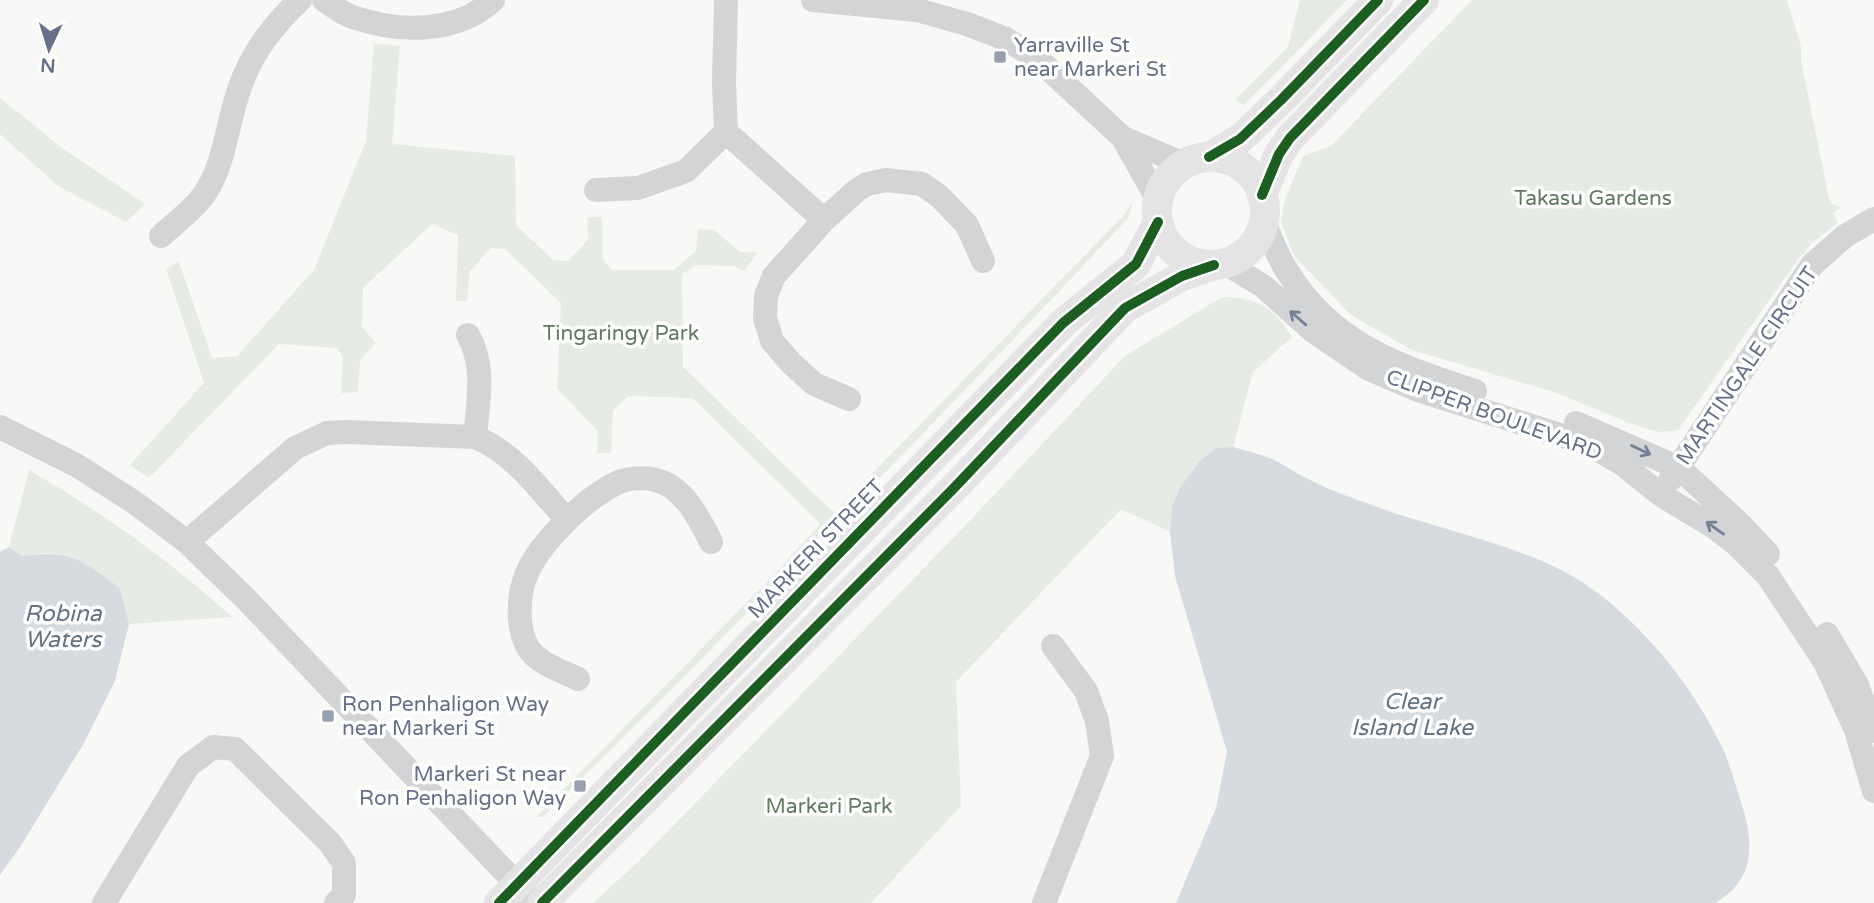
<svg xmlns="http://www.w3.org/2000/svg" width="1874" height="903" font-family="'Varela Round',sans-serif">
  <style>
    .green { fill: #e6ebe5 }
    .water { fill: #d6dbe0 }
    .lines { fill: none; stroke-linecap: round; stroke-linejoin: round }
    .minor { stroke: #d3d4d5; stroke-width: 24 }
    .major { stroke: #e4e4e5; stroke-width: 30 }
    .cycleway-casing { stroke: #fff; stroke-width: 15 }
    .cycleway { stroke: #1b5e20; stroke-width: 10 }
    .oneway { stroke: #768094 }
    .poi-dot { fill: #99a0b0; stroke: #fff; stroke-width: 2.5 }
    .labels { text-anchor: middle; dominant-baseline: central; stroke-width: 7; stroke-linejoin: round; paint-order: stroke }
    .poi-label { font-size: 21px; fill: #667189; stroke: #fff; text-anchor: start }
    .park-label { font-size: 21px; fill: #617a62; stroke: #fff }
    .street-label { font-size: 21px; fill: #667189; stroke: #fff }
    .water-label { font-size: 23px; font-style: italic; fill: #627384; stroke: #fff }
  </style>
  <rect width="100%" height="100%" fill="#f8f8f7"/>
  <!-- green -->
  <path class="green" d="M 1300,0 L 1347,0 L 1244,105 L 1235,100 L 1288,47 Z
    M 1472,0 L 1787,0 L 1801,47 L 1801,61 L 1830,203 L 1841,208 L 1833,213 L 1838,223 L 1812,243 L 1796,262 L 1678,430 L 1659,432 L 1632,424 L 1551,391 L 1412,350 L 1351,315 L 1294,256 L 1281,221 L 1284,202 L 1303,156 L 1331,146 Z
    M 374,43 L 400,46 L 392,144 L 515,156 L 516,225 L 553,260 L 568,261 L 588,240 L 587,217 L 602,217 L 603,259 L 612,270 L 674,270 L 696,251 L 698,229 L 714,230 L 740,252 L 758,252 L 744,271 L 734,266 L 696,265 L 682,274 L 683,367 L 834,513 L 1123,216 L 1133,201 L 1129,217 C 938,421 742,620 543,817 L 536,817 L 768,581 L 820,524 L 693,398 L 628,396 L 613,411 L 611,453 L 597,453 L 598,431 L 557,389 L 561,303 L 505,249 L 491,248 L 470,271 L 467,301 L 456,301 L 458,235 L 432,224 L 363,288 L 362,327 L 376,343 L 360,360 L 358,392 L 341,393 L 343,357 L 337,348 L 279,344 L 149,478 L 130,465 L 204,383 L 166,269 L 179,262 L 212,358 L 237,356 L 314,270 L 366,141 Z
    M 0,98 L 62,148 L 145,204 L 126,222 L 58,186 L 0,134 Z
    M 1222,297 C 1258,298 1272,306 1292,337 L 1253,372 L 1233,447 L 1216,448 L 1172,507 L 1170,532 L 1121,509 L 956,682 L 961,806 L 871,903 L 593,903 L 640,860 L 962,529 L 1125,356 Z
    M 29,470 C 102,512 170,561 232,617 L 129,624 L 120,588 L 49,553 L 22,556 L 9,547 Z"/>
  <!-- water -->
  <path class="water" d="M 1233,447 C 1247,451 1261,454 1274,460 C 1285,465 1295,473 1306,478 C 1329,490 1355,499 1380,508 C 1436,528 1496,540 1551,565 C 1622,597 1689,677 1722,747 C 1730,764 1735,784 1741,802 C 1754,842 1756,880 1715,903 L 1176,903 L 1216,808 L 1227,752 L 1175,576 L 1170,532 L 1172,507 L 1180,488 L 1199,462 L 1216,448 Z
    M 9,547 L 22,556 C 74,550 80,560 120,588 L 129,624 L 115,681 L 84,743 L 20,847 L 0,875 L 0,552 Z"/>
  <g class="lines">
    <!-- minor -->
    <path class="minor" d="M 324,0 C 333,6 343,14 353,17 C 398,33 457,34 493,0
      M 726,0 L 724,83 L 726,132 L 824,220
      M 813,0 L 917,10 L 967,24 L 1006,39 L 1039,60 L 1123,138 L 1158,200
      M 1123,138 L 1184,164
      M 596,190 L 638,188 L 686,171 L 726,132
      M 1264,222 C 1271,238 1277,256 1287,271 C 1333,345 1397,365 1475,391
      M 161,236 C 176,222 196,208 207,190 C 225,161 227,125 238,93 C 249,56 272,26 300,0
      M 1225,263 L 1263,286 L 1313,331 L 1369,369 L 1418,390 L 1588,444 L 1621,463 L 1661,495 L 1714,527 L 1736,544 L 1768,576 L 1825,662 L 1856,730 L 1874,791
      M 468,335 C 486,366 478,402 475,437
      M 849,399 L 814,384 L 791,363 L 772,341 L 765,318 L 766,296 L 774,276 L 824,220 L 857,190 L 867,184 L 886,180 L 922,184 L 939,196 L 967,225 L 983,261
      M 1576,423 L 1679,468 L 1740,524 L 1768,554
      M 0,427 L 76,465 L 134,502 L 187,542 L 246,599 L 529,897
      M 1670,480 L 1812,265 L 1845,236 L 1874,219
      M 187,542 L 295,448 L 327,433 L 346,432 L 475,437 C 514,453 539,489 567,520
      M 1827,634 L 1857,685 L 1874,731
      M 578,679 C 562,671 539,664 529,649 C 517,631 518,600 524,581 C 535,546 586,497 619,482 C 628,478 646,477 656,480 C 684,487 699,518 711,542
      M 104,903 L 188,766 L 213,747 L 235,749 L 330,843 L 344,863 L 344,895 L 336,903
      M 1044,903 L 1102,756 L 1097,721 L 1086,691 L 1053,646"/>
    <!-- major -->
    <path class="major" d="M 1209,157 L 1240,139 L 1281,100 L 1378,0
      M1157 211a54 54 0 1 1 108 0a54 54 0 1 1-108 0Z
      M 1262,195 L 1279,154 L 1290,138 L 1424,0
      M 499,903 L 1063,323 L 1136,264 L 1158,222
      M 542,903 L 953,489 L 1125,308 L 1182,276 L 1214,265"/>
    <!-- cycleway casing -->
    <g class="cycleway-casing">
      <path id="cycleway" d="M 1209,157 L 1240,139 L 1281,100 L 1378,0
        M 1262,195 L 1279,154 L 1290,138 L 1424,0
        M 499,903 L 1063,323 L 1136,264 L 1158,222
        M 542,903 L 953,489 L 1125,308 L 1182,276 L 1214,265"/>
    </g>
    <!-- cycleway -->
    <use href="#cycleway" class="cycleway"/>
  </g>
  <!-- one-way arrows -->
  <defs><path id="oneway-shaft" d="M-6 0H5M1.5-3L5.5 0L1.5 3" fill="none" stroke-width="1.6" stroke-linecap="round" stroke-linejoin="round" transform="scale(1.75)"/></defs>
  <g class="oneway">
    <use href="#oneway-shaft" transform="translate(1298 318) rotate(-139)"/>
    <use href="#oneway-shaft" transform="translate(1641 450) rotate(25)"/>
    <use href="#oneway-shaft" transform="translate(1715 528) rotate(-145)"/>
  </g>
  <!-- markers -->
  <g class="poi-dot">
    <rect x="993" y="50" width="14" height="14" rx="3.5"/>
    <rect x="321" y="709" width="14" height="14" rx="3.5"/>
    <rect x="573" y="779" width="14" height="14" rx="3.5"/>
  </g>
  <g class="labels">
    <!-- poi labels -->
    <g class="poi-label">
      <text x="1014" y="45">Yarraville St<tspan x="1014" dy="24">near Markeri St</tspan></text>
      <text x="342" y="704">Ron Penhaligon Way<tspan x="342" dy="24">near Markeri St</tspan></text>
      <text x="566" y="774" text-anchor="end">Markeri St near<tspan x="566" dy="24">Ron Penhaligon Way</tspan></text>
    </g>
    <!-- park labels -->
    <g class="park-label">
      <text x="1593" y="198">Takasu Gardens</text>
      <text x="621" y="333">Tingaringy Park</text>
      <text x="829" y="806">Markeri Park</text>
    </g>
    <!-- street labels -->
    <g class="street-label">
      <text transform="translate(1747 366) rotate(-56)">MARTINGALE CIRCUIT</text>
      <text transform="translate(1494 415) rotate(20)">CLIPPER BOULEVARD</text>
      <text transform="translate(816 549) rotate(-46)">MARKERI STREET</text>
    </g>
    <!-- water labels -->
    <g class="water-label">
      <text x="63" y="614">Robina<tspan x="63" dy="26">Waters</tspan></text>
      <text x="1412" y="702">Clear<tspan x="1412" dy="26">Island Lake</tspan></text>
    </g>
  </g>
  <!-- north arrow -->
  <g transform="translate(49 49) rotate(184)" stroke="#ffffff" stroke-width="5" paint-order="stroke">
  <path d="M0-5L12 26L0 18L-12 26Z" fill="#667189"/>
  <text y="-10" font-size="19" font-weight="bold" text-anchor="middle" fill="#667189">N</text>
  </g>
</svg>
